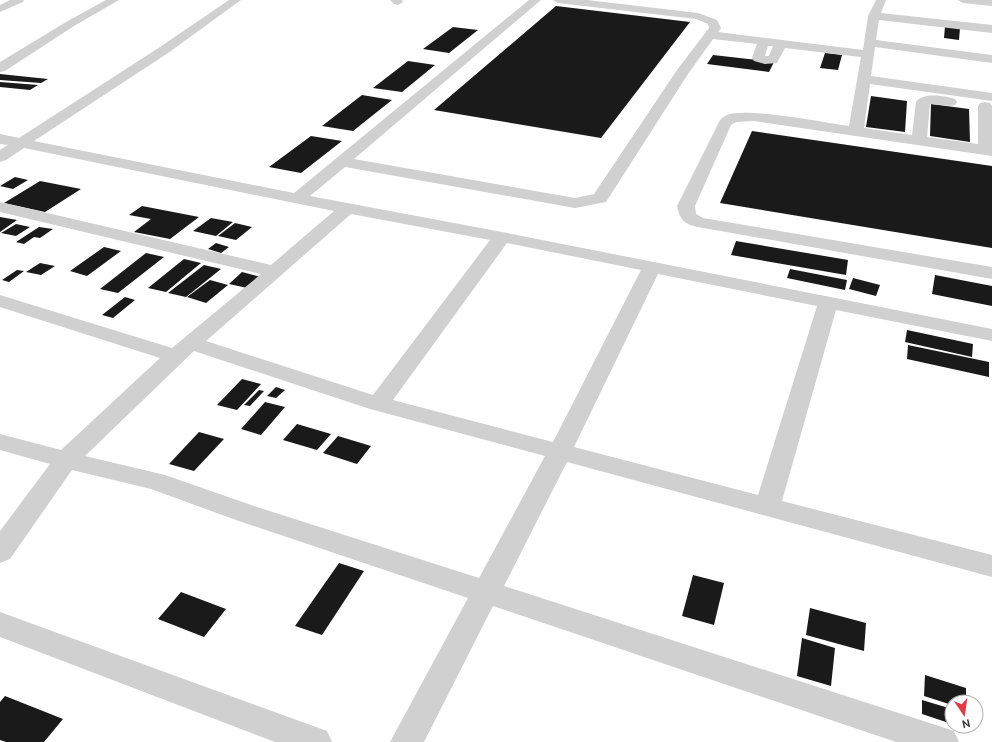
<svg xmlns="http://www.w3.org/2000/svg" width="992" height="742" font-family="Ubuntu,sans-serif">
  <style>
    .building { fill: #1a1a1a }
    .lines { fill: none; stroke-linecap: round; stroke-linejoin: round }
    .minor { fill: #d0d0d0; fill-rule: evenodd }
  </style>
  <rect width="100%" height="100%" fill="#fff"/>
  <!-- building -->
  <path class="building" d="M 556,6 L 690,22 L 601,138 L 434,110 Z
    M 945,26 L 960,28 L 959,40 L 944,38 Z
    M 453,27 L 478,30 L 449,53 L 423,49 Z
    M 825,53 L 842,55 L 838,70 L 820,68 Z
    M 713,55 L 774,62 L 769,72 L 707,64 Z
    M 408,61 L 435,65 L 402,92 L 373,88 Z
    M 0,74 L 48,79 L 41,83 L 0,80 Z
    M 0,82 L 38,85 L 30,90 L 0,87 Z
    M 362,95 L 392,100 L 353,131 L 322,126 Z
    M 871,96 L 907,101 L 905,132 L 866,127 Z
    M 931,104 L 969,109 L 970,142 L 930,136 Z
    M 752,131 L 992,166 L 992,248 L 720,203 Z
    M 311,136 L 342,141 L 301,173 L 269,167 Z
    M 15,177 L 28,180 L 13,189 L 0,186 Z
    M 40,181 L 81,189 L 45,212 L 4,203 Z
    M 142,206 L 199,217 L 170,239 L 134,232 L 151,219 L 129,215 Z
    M 0,217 L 17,220 L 0,232 Z
    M 211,218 L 233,222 L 216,236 L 193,231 Z
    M 235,223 L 252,227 L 236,240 L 218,236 Z
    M 16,224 L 30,227 L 16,236 L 1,233 Z
    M 39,227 L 53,229 L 40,238 L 34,237 L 24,244 L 16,242 Z
    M 736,241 L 848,260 L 846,275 L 731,255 Z
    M 216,243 L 229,247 L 221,253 L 208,249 Z
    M 104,247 L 121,251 L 87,276 L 70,271 Z
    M 146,253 L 164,257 L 118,293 L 100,289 Z
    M 184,259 L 201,263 L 166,292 L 148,288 Z
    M 40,263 L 55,266 L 41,275 L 26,272 Z
    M 204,265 L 221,269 L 186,297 L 168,293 Z
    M 790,269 L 847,280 L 845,290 L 787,278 Z
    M 17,270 L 24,271 L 9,282 L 2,280 Z
    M 242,272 L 265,278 L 252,289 L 229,284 Z
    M 935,275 L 992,286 L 992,306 L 932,294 Z
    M 853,278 L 880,285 L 876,296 L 849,289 Z
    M 210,280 L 228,285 L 206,303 L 187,297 Z
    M 125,297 L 135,300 L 113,318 L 102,315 Z
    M 907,330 L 973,344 L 972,357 L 905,342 Z
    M 908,345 L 989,362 L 989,377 L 907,359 Z
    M 242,379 L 261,384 L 237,410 L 217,405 Z
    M 276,387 L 285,390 L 276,398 L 267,396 Z
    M 259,390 L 264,391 L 250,406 L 244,405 Z
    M 265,402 L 285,407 L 261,435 L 241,429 Z
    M 297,424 L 331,434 L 317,450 L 283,440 Z
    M 199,432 L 224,439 L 194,471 L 169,464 Z
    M 338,436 L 371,446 L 357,464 L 323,453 Z
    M 339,563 L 364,571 L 322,635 L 295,626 Z
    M 693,575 L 724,583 L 714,625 L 682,616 Z
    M 181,592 L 226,609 L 204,637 L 158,619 Z
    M 810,608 L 866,623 L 864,651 L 806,635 Z
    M 802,638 L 835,648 L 831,686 L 797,676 Z
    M 925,675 L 966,688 L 966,702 L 952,702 L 952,705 L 924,696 Z
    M 5,696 L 63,719 L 44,742 L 6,742 L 0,740 L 0,702 Z
    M 922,700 L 952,709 L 952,724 L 922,714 Z"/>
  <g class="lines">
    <!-- minor -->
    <path class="minor" d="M 10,0 L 24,0 L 23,2 L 0,12 L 0,5 Z
      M 106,0 L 119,0 L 74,26 L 5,71 L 0,72 L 0,62 L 66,22 Z
      M 229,0 L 241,0 L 168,53 L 34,141 L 294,193 L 529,0 L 541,0 L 354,159 L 575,198 L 594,194 L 677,70 L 709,28 L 708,24 L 696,19 L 558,3 L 553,0 L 587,0 L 698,13 L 717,20 L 721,28 L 718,32 L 863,50 L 868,16 L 876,0 L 886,0 L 881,13 L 992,25 L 992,33 L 879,20 L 876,40 L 992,55 L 992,63 L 875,47 L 871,76 L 992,93 L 992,101 L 870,84 L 864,128 L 912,135 L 916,102 C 923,92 945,96 955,99 L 957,102 L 955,105 L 950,106 L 930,104 L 927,137 L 978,144 L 978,106 L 980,103 L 985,102 L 990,103 L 992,106 L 992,156 L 754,121 L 736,122 L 731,125 L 695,206 L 696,214 L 703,218 L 992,267 L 992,279 L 698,227 C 684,224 680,220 677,206 L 720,120 C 722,118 725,116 727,115 C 747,107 825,123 849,126 L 861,57 L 785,48 L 777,63 L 765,64 L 754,61 L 752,58 L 757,44 L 713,39 L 688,74 L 606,202 L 575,208 L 345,167 L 310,196 L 502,232 L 992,329 L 992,341 L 836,310 L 782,501 L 992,555 L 992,577 L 567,462 L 504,586 L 942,727 L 954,731 L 959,742 L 896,742 L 493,606 L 424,742 L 390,742 L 468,598 L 236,520 L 151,489 L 72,470 L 10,559 L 0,563 L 0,531 L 50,464 L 0,450 L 0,434 L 61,450 L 160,358 L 0,307 L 0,295 L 172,348 L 261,274 L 0,212 L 0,202 L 271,265 L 334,211 L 24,148 L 6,160 L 0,162 L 0,150 L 8,145 L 0,144 L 0,134 L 19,138 L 160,47 ZM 768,46 L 773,46 L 769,56 L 765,56 ZM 351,214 L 490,240 L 373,395 L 206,341 ZM 507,243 L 641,270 L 553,442 L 393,400 ZM 658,274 L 817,306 L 758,495 L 574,447 ZM 194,351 L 370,409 L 545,456 L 479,578 L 254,506 L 165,475 L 85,456 Z
      M 390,0 L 402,0 L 403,2 L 398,5 L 394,4 Z
      M 958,0 L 992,0 L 992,6 L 963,3 Z
      M 0,612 L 327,731 L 332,742 L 275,742 L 0,637 Z"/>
  </g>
  <!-- north arrow -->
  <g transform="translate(964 714) rotate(167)"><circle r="19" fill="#ffffff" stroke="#adadad"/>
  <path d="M0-3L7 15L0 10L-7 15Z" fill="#e63946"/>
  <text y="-6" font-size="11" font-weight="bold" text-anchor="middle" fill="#333333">N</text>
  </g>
</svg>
